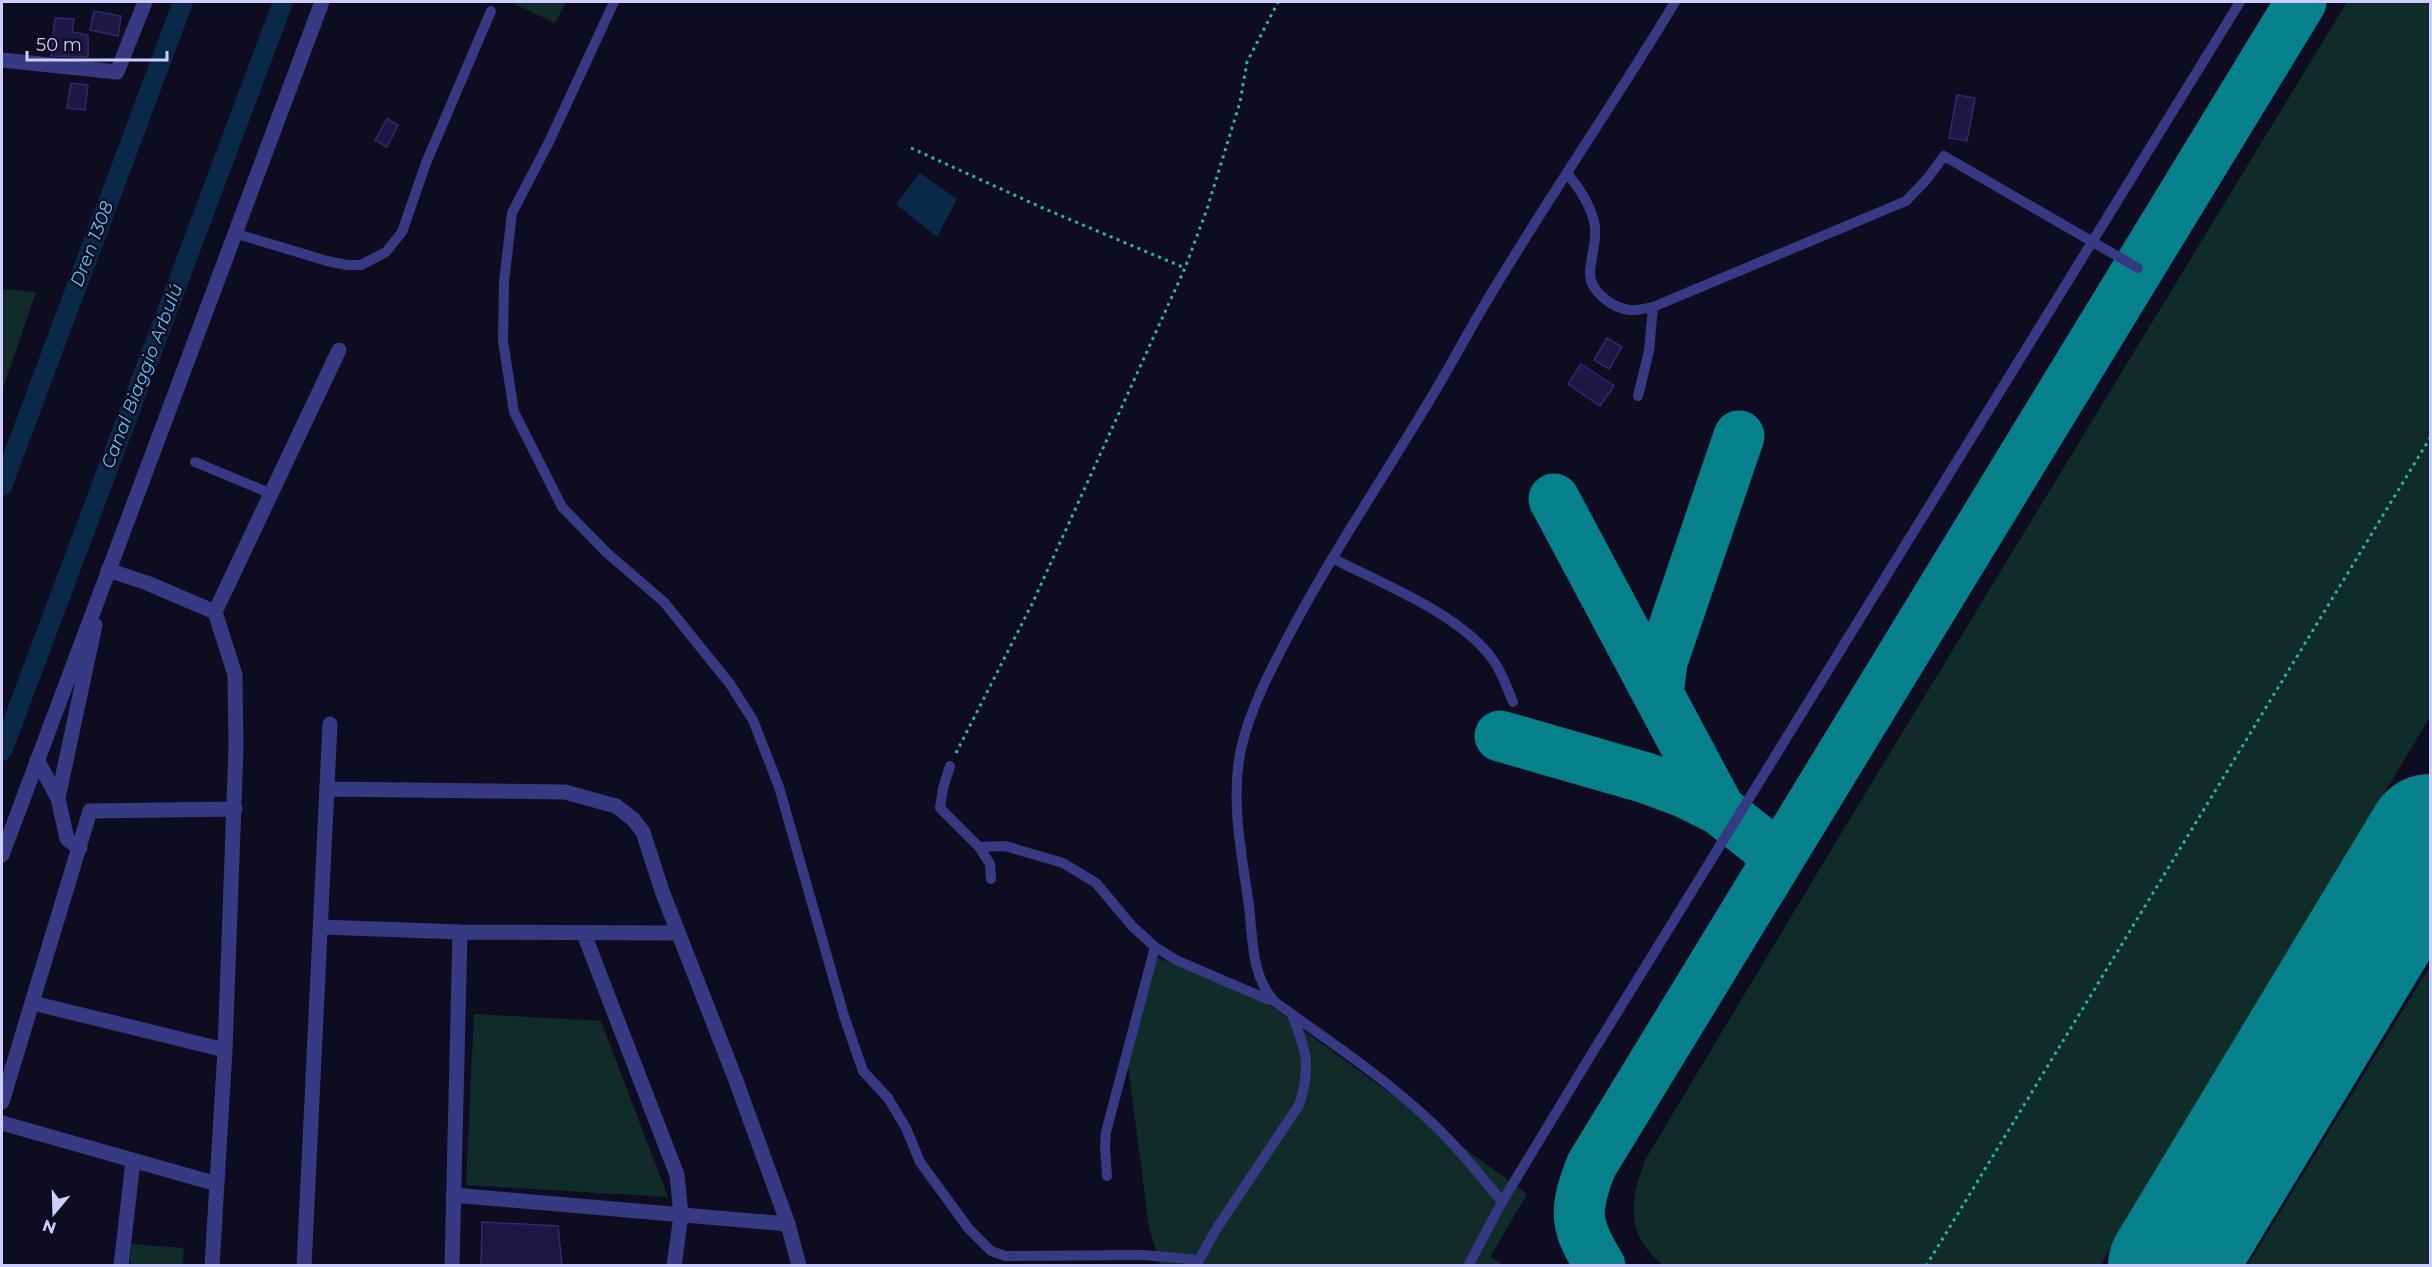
<svg xmlns="http://www.w3.org/2000/svg" width="2432" height="1267" font-family="Montserrat,sans-serif">
  <style>
    .green { fill: #0f2c28 }
    .water { fill: #0a2847 }
    .lines { fill: none; stroke-linecap: round; stroke-linejoin: round }
    .canal { stroke: #0a2847; stroke-width: 20 }
    .taxiway { stroke: #07828c; stroke-width: 51 }
    .runway { stroke: #07828c; stroke-width: 126 }
    .building { fill: #1c1843; stroke: #302970; stroke-width: 1.5 }
    .path { stroke: #29b6a0; stroke-width: 3; stroke-dasharray: 3 4.5; stroke-linecap: butt }
    .service { stroke: #353a82; stroke-width: 10 }
    .minor { stroke: #353a82; stroke-width: 15 }
    .labels { text-anchor: middle; dominant-baseline: central; stroke-width: 5; stroke-linejoin: round; paint-order: stroke }
    .water-label { font-size: 18px; font-style: italic; fill: #5bc4ff; stroke: #0e0c21 }
  </style>
  <rect width="100%" height="100%" fill="#0e0c21"/>
  <!-- green -->
  <path class="green" d="M 510,2 L 566,2 L 555,23 Z
    M 2347,2 L 2430,2 L 2430,717 L 2100,1265 L 1663,1265 C 1625,1234 1630,1203 1645,1160 L 1828,855 Z
    M 2,289 L 36,292 L 2,391 Z
    M 1154,956 L 1268,1004 L 1527,1194 L 1490,1257 L 1503,1265 L 1160,1265 L 1149,1227 L 1127,1058 Z
    M 2430,966 L 2430,1265 L 2248,1265 Z
    M 474,1014 L 601,1021 L 668,1197 L 466,1185 Z
    M 131,1244 L 184,1248 L 183,1265 L 130,1265 Z"/>
  <!-- water -->
  <path class="water" d="M 920,173 L 957,199 L 937,237 L 896,204 Z"/>
  <g class="lines">
    <!-- canal -->
    <path class="canal" d="M 2,486 L 183,2
      M 2,751 L 283,2"/>
    <!-- taxiway -->
    <path class="taxiway" d="M 1554,499 L 1720,810
      M 1658,694 L 1662,662 L 1739,436
      M 1500,736 L 1646,778 L 1684,792 L 1720,810 L 1779,857
      M 1600,1266 C 1574,1224 1574,1211 1591,1166 L 2301,2"/>
    <!-- runway -->
    <path class="runway" d="M 2171,1266 L 2430,837"/>
  </g>
  <!-- building -->
  <path class="building" d="M 94,11 L 121,16 L 118,36 L 90,30 Z
    M 55,18 L 74,19 L 72,32 L 88,35 L 88,57 L 51,56 Z
    M 71,83 L 88,85 L 85,110 L 67,108 Z
    M 1957,95 L 1975,98 L 1967,141 L 1949,138 Z
    M 387,119 L 398,125 L 387,147 L 375,140 Z
    M 1607,338 L 1622,347 L 1609,369 L 1594,360 Z
    M 1581,364 L 1614,386 L 1600,406 L 1568,384 Z
    M 482,1222 L 558,1226 L 562,1266 L 481,1266 Z"/>
  <g class="lines">
    <!-- path -->
    <path class="path" d="M 911,148 L 1045,209 L 1185,268
      M 956,753 L 1033,602 L 1185,268 L 1207,209 L 1240,102 L 1247,62 L 1278,2
      M 1926,1266 L 2430,438"/>
    <!-- service -->
    <path class="service" d="M 614,2 L 549,142 L 512,213 L 504,282 L 503,341 L 514,412 L 562,507 L 607,553 L 664,602 L 730,684 L 753,720 L 779,787 L 844,1016 L 863,1071 L 888,1098 L 906,1128 L 920,1162 L 969,1229 L 991,1251 L 1005,1256 L 1144,1255 L 1199,1260
      M 1567,173 C 1578,187 1589,202 1594,221 C 1598,238 1591,255 1590,272 C 1589,291 1612,308 1630,310 C 1637,311 1646,308 1653,307 L 1906,201 L 1927,179 L 1944,156 L 2138,268
      M 234,233 L 327,261 L 347,265 L 361,265 L 386,252 L 402,232 L 426,163 L 491,11
      M 1638,396 L 1649,351 L 1653,307
      M 195,462 L 272,494
      M 1332,558 C 1382,584 1461,614 1493,660 C 1502,672 1507,688 1513,702
      M 950,766 L 943,788 L 940,808 L 979,847 L 990,864 L 991,879
      M 979,847 L 1005,846 L 1063,863 L 1096,883 L 1132,926 L 1155,947 L 1176,960 L 1269,1000
      M 1107,1176 L 1105,1147 L 1106,1132 L 1155,947
      M 1502,1202 C 1479,1173 1456,1145 1429,1120 C 1381,1075 1327,1040 1275,1002 C 1251,976 1253,940 1249,906 C 1242,856 1230,799 1241,749 C 1250,709 1270,671 1289,635 C 1329,559 1376,489 1420,416 C 1446,375 1468,331 1494,289 C 1552,192 1617,99 1675,2
      M 1196,1265 L 1217,1228 L 1299,1105 C 1311,1068 1307,1051 1292,1015
      M 1468,1266 L 1502,1202 L 1586,1063 L 2240,2"/>
    <!-- minor -->
    <path class="minor" d="M 2,60 L 117,72 L 145,2
      M 108,570 L 147,583 L 215,612
      M 37,760 L 58,798 L 67,839 L 80,848
      M 327,789 L 565,792 L 616,806 L 633,819 L 643,832 L 662,891 L 735,1078 L 788,1224 L 799,1266
      M 58,798 L 95,625
      M 2,855 L 322,2
      M 321,927 L 460,932 L 678,933
      M 584,934 L 677,1175 L 681,1215 L 674,1266
      M 33,1003 L 225,1050
      M 2,1102 L 90,811 L 235,809
      M 2,1123 L 217,1184
      M 453,1195 L 788,1224
      M 121,1266 L 133,1161
      M 212,1266 L 225,1050 L 236,748 L 235,675 L 215,612 L 339,350
      M 304,1266 L 330,724
      M 452,1266 L 460,932"/>
  </g>
  <g class="labels">
    <!-- water labels -->
    <g class="water-label">
      <text transform="translate(92 244) rotate(-69)">Dren 1308</text>
      <text transform="translate(142 376) rotate(-69)">Canal Biaggio Arbulú</text>
    </g>
  </g>
  <!-- border -->
  <rect width="2432" height="1267" fill="none" stroke="#cdcdff" stroke-width="6"/>
  <!-- north arrow -->
  <g transform="translate(54 1213) rotate(199)" stroke="#0e0c21" stroke-width="4.5" paint-order="stroke">
  <path d="M0-4.5L10 22L0 15L-10 22Z" fill="#cdcdff"/>
  <text y="-9" font-size="16" font-weight="bold" text-anchor="middle" fill="#cdcdff">N</text>
  </g>
  <!-- scale -->
  <path d="M27 51v9h140v-9" fill="none" stroke="#cdcdff" stroke-width="3"/>
  <text x="36" y="51" font-size="18" fill="#cdcdff" stroke="#0e0c21" stroke-width="4.5" paint-order="stroke">50 m</text>
</svg>
